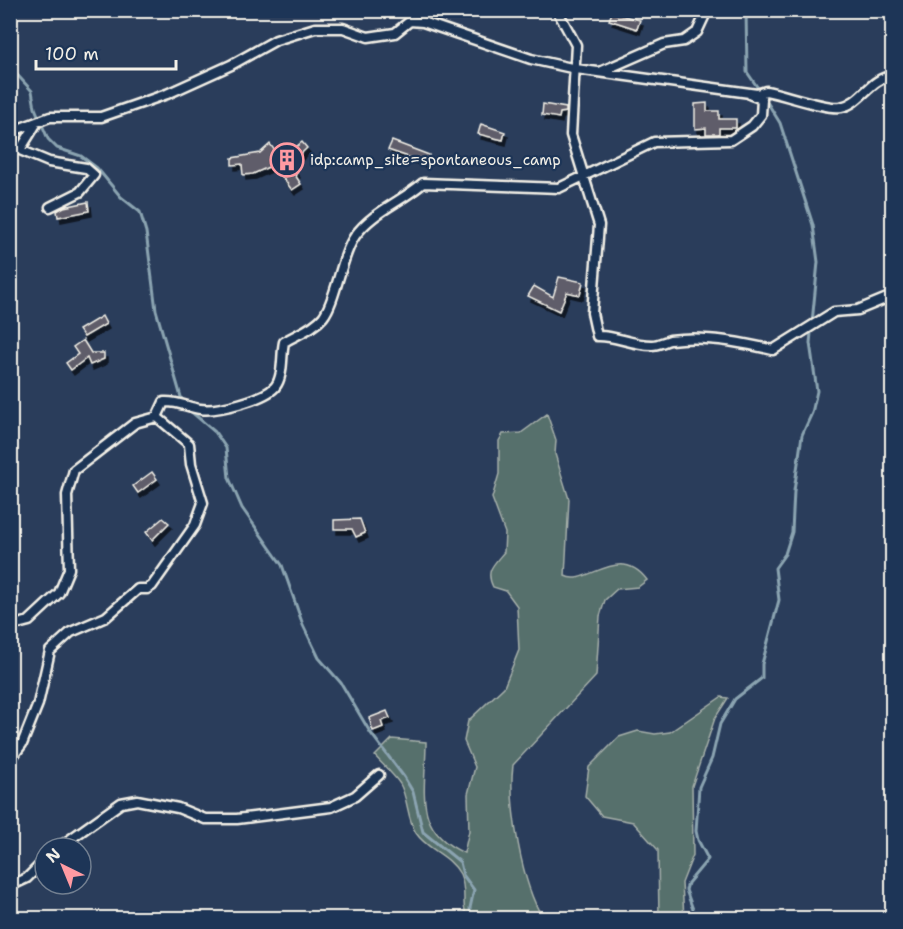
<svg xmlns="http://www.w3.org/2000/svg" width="903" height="929" font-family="'Shantell Sans',sans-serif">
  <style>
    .green { fill: #576f6c; stroke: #a6b0aa; stroke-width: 1.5 }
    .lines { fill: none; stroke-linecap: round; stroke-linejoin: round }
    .stream { stroke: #8ba4b1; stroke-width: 3 }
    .building { fill: #5f5d6a; stroke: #f4f1e8; stroke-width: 1.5; filter: url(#shadow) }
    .street-casing { stroke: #f4f1e8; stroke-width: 13 }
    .street { stroke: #1d3557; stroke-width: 8 }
    .labels { text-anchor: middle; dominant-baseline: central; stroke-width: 4.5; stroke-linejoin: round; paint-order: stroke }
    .poi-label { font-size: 15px; fill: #f4f1e8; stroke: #1d3557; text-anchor: start }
  </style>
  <defs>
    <filter id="shadow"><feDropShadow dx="3" dy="5" stdDeviation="0" flood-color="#0009"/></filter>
  </defs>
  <rect width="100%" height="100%" fill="#2a3d5b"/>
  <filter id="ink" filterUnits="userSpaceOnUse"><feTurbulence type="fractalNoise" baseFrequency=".0167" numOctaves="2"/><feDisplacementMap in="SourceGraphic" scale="12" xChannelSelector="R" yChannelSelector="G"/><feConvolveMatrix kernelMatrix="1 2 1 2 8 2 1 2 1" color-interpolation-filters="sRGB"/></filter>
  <g filter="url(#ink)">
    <!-- green -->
    <path class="green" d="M 547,414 L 556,440 L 555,454 L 569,499 L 565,576 C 586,588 619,542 647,580 L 638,587 L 617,589 L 605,600 L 600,616 L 596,676 L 513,765 C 508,805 522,885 543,918 L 468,918 C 460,905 468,892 460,874 C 450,855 427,850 416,833 C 407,819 408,798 400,784 C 393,774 383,765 375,756 L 392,739 L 426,742 C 426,790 412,830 464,853 L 469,831 L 468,794 L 475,767 L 464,741 L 468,721 L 504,687 L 519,650 L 517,606 L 506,591 L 493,587 C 485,571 493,565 504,552 L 505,533 L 492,498 L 499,474 L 499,441 L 503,434 L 521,433 Z
      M 721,697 L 728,698 L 715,718 L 692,786 L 693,855 L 682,883 L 684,918 L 659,918 L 658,850 L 633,822 L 602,816 L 585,796 L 589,767 L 619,737 L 638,731 L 655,734 L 670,732 Z"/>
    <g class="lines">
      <!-- stream -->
      <path class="stream" d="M 746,10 L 747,72 L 760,91
        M 10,67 L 32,91 L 35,108 L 48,139 L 57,148 L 81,156 L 97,168 L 121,197 L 140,212 L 146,232 L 156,310 L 183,404
        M 188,409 L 215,432 L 226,448 L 229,478 L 242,508 L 282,565 L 303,625 L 319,658 L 341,683 L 370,732 L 404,777 L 413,792 L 423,832 L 460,862 L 463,875 L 474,890 L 470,908 L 471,917 L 475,918
        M 696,918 L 686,890 L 688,883 L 708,859 L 698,840 L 696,831 L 699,787 L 712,758 L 720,724 L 735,699 L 762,678 L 762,664 L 779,600 L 775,568 L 785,554 L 792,532 L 794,491 L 802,435 L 812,413 L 817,391 L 810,343 L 818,262 L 813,225 L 780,123 L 764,97"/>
    </g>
    <!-- building -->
    <path class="building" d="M 612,13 L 640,20 L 637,29 L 609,20 Z
      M 707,103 L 707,111 L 719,111 L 719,119 L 736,119 L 736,128 L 719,128 L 719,134 L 706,134 L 706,128 L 695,129 L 695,104 Z
      M 543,104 L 566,108 L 566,112 L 560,113 L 559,118 L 542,115 Z
      M 481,124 L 505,132 L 503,140 L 478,134 Z
      M 392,141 L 429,155 L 426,163 L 388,150 Z
      M 302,142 L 307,148 L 290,164 L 297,173 L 295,175 L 301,184 L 292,190 L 273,165 L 253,174 L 243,175 L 242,164 L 232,165 L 232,158 L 260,153 L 270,144 L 281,159 Z
      M 88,202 L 89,211 L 58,217 L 57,211 L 64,207 Z
      M 559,277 L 583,282 L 580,295 L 567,292 L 559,311 L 528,296 L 534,286 L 553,297 Z
      M 102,316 L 106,324 L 84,337 L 79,330 Z
      M 83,340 L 91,353 L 104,353 L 104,359 L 90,365 L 87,358 L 71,370 L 66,363 L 78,354 L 73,347 Z
      M 152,472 L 157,479 L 138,493 L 133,486 Z
      M 163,518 L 169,523 L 152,540 L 146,532 Z
      M 360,519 L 365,533 L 356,537 L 352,529 L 334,529 L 334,520 Z
      M 387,711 L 390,718 L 381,721 L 383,727 L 373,731 L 369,718 Z"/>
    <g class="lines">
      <!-- street casing -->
      <g class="street-casing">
        <path id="street" d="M 557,10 L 576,45 L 571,135 L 599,225 L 592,313 L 597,336 C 615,335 631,345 652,345 C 658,345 663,342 670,340 C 703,335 741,342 773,350 L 834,312 L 858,310 L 892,296
          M 600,72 L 664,44 L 684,41 L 697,32 L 704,17 L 703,10
          M 36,124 L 20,150 L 49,162 L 86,168 L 94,175 L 80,192 L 50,207
          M 10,132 L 50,117 L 101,117 L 167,94 L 231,65 L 276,40 L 315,28 L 343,28 L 368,37 L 395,33 L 410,21 L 423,22 L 531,59 L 576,69 L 757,94 L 766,91 C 783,94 828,110 841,107 C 862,103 870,78 892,76
          M 157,417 L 164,402 C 178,401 187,407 200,409 C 217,412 264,399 275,387 C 284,376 281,355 284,342 C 297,334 313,329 323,317 C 336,301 341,256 355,236 C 372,212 401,202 423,183 L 559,188 L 654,142 L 731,140 L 752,126 L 761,115 L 762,99 L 751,95
          M 10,626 L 29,621 L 59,593 L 69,569 L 67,495 L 74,470 L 135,423 L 157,417 L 189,444 L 191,464 L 203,503 L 195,525 L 152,586 L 147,589 L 138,589 L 106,617 L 71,632 L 50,651 L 38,704 L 22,744 L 10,760
          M 58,848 L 121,803 L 137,800 L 178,808 L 205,819 L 237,819 L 331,807 L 355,796 L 379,775
          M 10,886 L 27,878 L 45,860"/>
      </g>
      <!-- street -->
      <use href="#street" class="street"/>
    </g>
  </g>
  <!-- icons -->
  <defs>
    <g id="building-ring" transform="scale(1.725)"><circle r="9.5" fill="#1d3557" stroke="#ff9aa2" stroke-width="1.5"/><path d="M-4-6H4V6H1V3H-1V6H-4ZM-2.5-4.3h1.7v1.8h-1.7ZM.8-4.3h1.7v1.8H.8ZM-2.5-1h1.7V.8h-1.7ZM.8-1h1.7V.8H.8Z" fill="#ff9aa2"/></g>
  </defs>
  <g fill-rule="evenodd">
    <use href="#building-ring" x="287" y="160"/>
  </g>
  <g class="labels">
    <!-- poi labels -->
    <g class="poi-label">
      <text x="310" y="160">idp:camp_site=spontaneous_camp</text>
    </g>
  </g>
  <!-- margin -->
  <rect width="903" height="929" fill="none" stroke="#1d3557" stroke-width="36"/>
  <rect x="18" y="18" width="867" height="893" fill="none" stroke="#f4f1e8" stroke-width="2" filter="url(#ink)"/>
  <!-- north arrow -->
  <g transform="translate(63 866) rotate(317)"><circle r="28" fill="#1d3557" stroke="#738091" stroke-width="1.5"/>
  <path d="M0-4.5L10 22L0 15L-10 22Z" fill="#ff9aa2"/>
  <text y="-9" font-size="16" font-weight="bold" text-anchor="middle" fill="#f4f1e8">N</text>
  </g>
  <!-- scale -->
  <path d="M36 60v9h140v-9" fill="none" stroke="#f4f1e8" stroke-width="3"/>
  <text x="45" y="60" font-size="18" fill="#f4f1e8" stroke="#1d3557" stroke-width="4.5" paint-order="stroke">100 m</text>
</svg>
